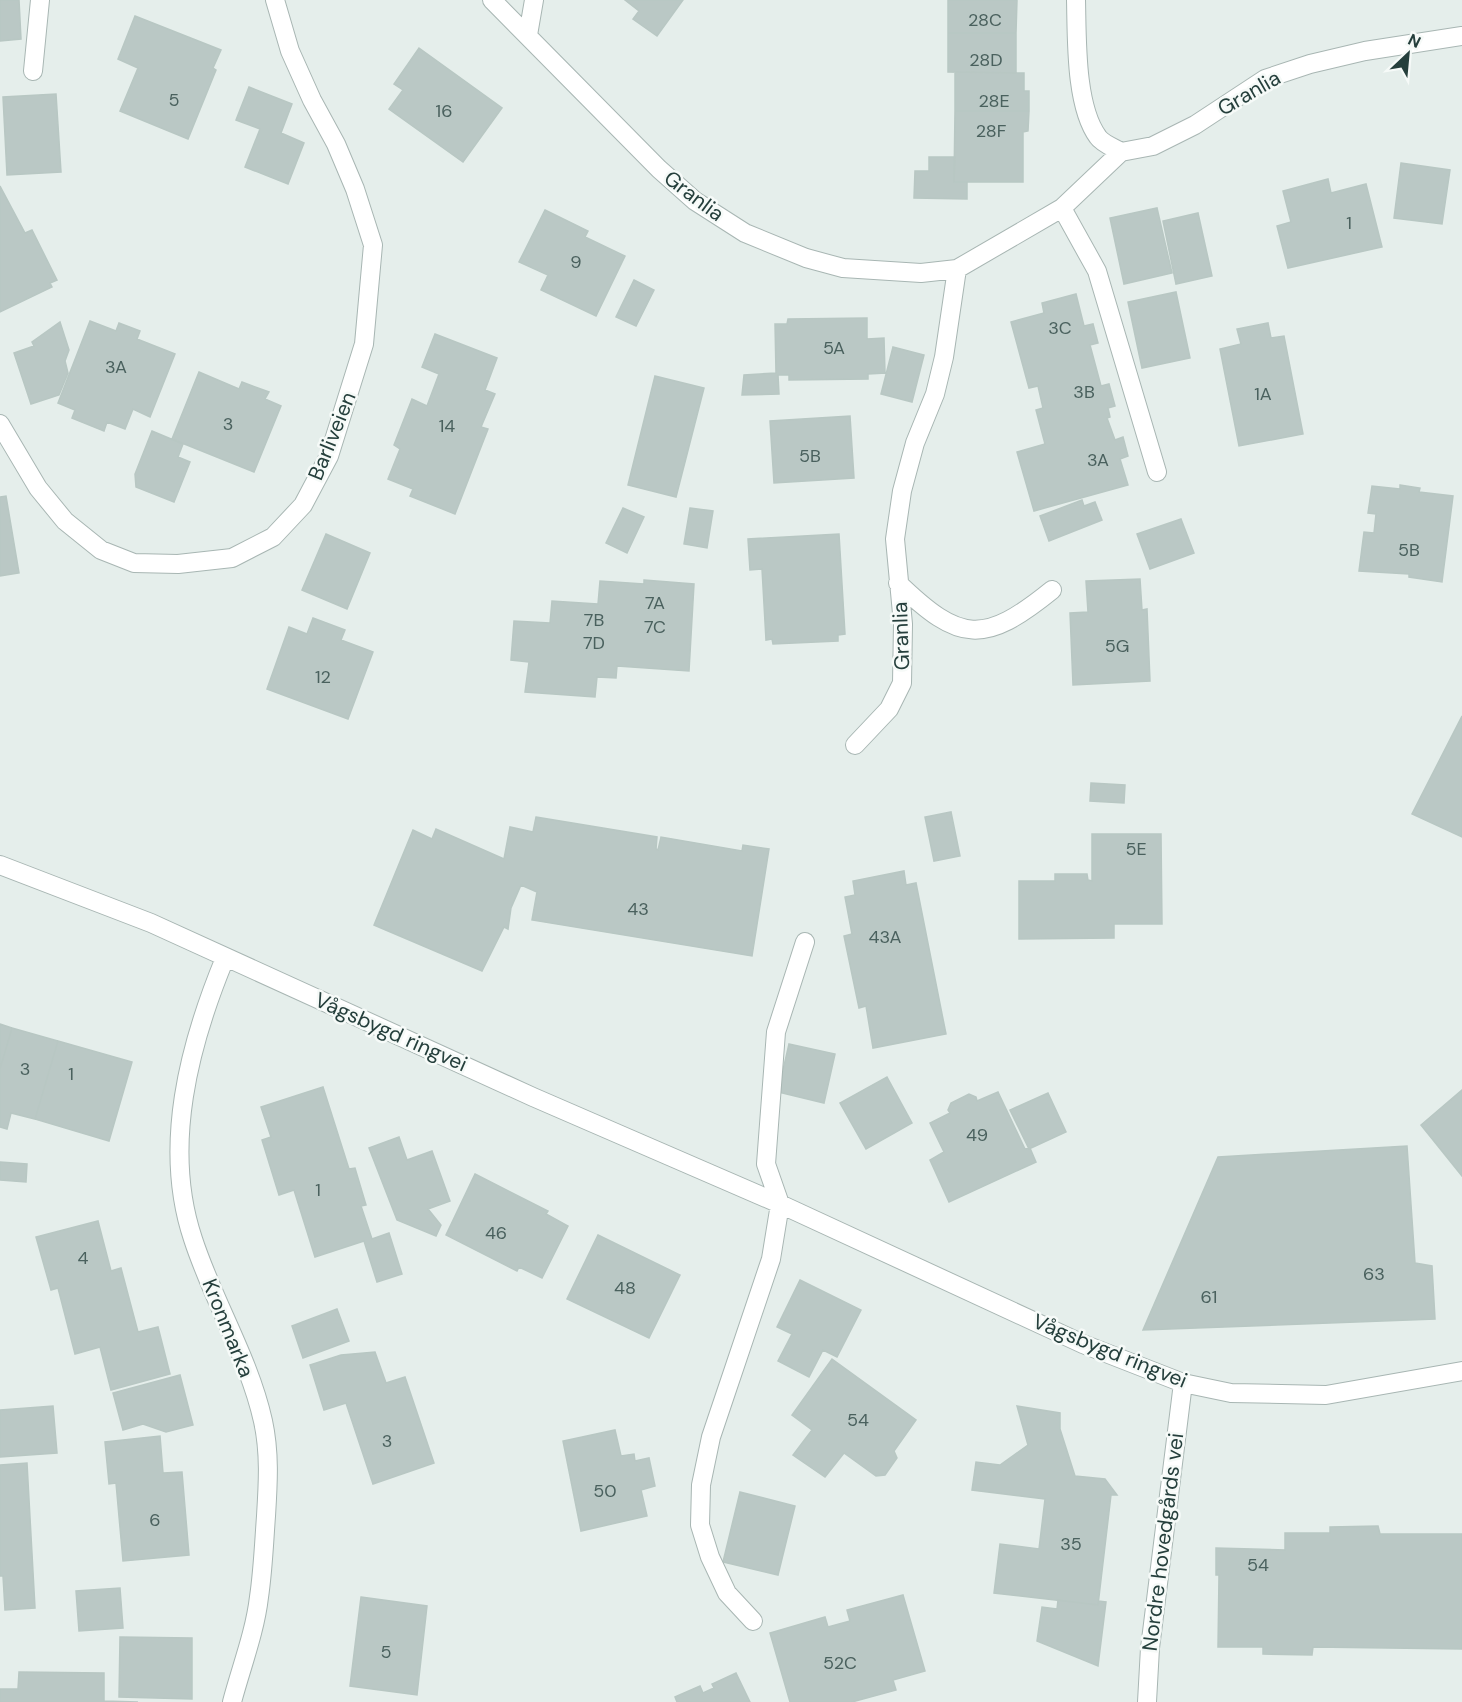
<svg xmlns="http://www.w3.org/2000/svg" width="1462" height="1702" font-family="'DM Sans',sans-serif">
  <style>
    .building { fill: #bac8c5; stroke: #b8c7c3; stroke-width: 1.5 }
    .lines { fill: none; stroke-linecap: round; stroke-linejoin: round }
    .minor-casing { stroke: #a8b6b3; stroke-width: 20 }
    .minor { stroke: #fff; stroke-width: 18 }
    .labels { text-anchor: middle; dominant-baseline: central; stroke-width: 5; stroke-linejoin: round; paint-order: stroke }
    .number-label { font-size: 18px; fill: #4a615e }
    .street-label { font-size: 21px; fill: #253f3c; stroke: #f6faf8 }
  </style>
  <rect width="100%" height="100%" fill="#e5eeeb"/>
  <!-- building -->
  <path class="building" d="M 0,0 L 19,0 L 21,39 L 0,41 Z
    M 625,0 L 683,0 L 657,36 L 633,19 L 639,11 Z
    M 948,0 L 1017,0 L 1016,33 L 948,33 Z
    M 135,16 L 221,50 L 213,68 L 216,70 L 188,139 L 120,111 L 138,68 L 118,59 Z
    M 948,33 L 1016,33 L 1016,73 L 948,72 Z
    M 419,48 L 502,108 L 463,162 L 389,109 L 403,90 L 394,84 Z
    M 955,72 L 1024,73 L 1024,91 L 1029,91 L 1029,111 L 955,111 Z
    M 249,87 L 292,104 L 281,133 L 304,143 L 288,184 L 245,167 L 260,129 L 236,120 Z
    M 56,94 L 61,172 L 7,175 L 3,97 Z
    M 955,111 L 1029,111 L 1028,131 L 1023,132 L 1023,182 L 954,182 Z
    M 929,157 L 955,157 L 954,182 L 967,182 L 967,199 L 914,198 L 915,171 L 929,171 Z
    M 1401,163 L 1450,170 L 1442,224 L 1394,218 Z
    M 1328,179 L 1331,193 L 1366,184 L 1382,247 L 1288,268 L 1277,226 L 1291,222 L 1283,191 Z
    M 0,186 L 25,233 L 32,230 L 57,280 L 50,283 L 52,287 L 0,312 Z
    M 1157,208 L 1172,273 L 1124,284 L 1110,218 Z
    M 545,210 L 588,231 L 585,237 L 625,256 L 596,316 L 541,290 L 548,275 L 519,262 Z
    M 1198,213 L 1212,276 L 1176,284 L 1163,221 Z
    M 634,280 L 654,290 L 636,326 L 616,317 Z
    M 1176,292 L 1190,358 L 1142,368 L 1128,302 Z
    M 1076,294 L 1084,326 L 1093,324 L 1098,343 L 1090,345 L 1101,386 L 1109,384 L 1115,406 L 1108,408 L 1110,417 L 1107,418 L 1115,440 L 1123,437 L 1128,456 L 1120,459 L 1128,485 L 1034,511 L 1017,452 L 1045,444 L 1036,410 L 1043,408 L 1038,386 L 1029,388 L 1011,322 L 1044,313 L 1042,303 Z
    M 867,318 L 867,339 L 884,338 L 885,373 L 868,374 L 868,379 L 789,380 L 789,375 L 778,375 L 779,394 L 742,395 L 744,375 L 776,373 L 775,324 L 787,324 L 788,319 Z
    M 90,321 L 116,331 L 119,323 L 140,331 L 137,339 L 175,354 L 150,417 L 133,409 L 125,429 L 107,422 L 104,431 L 72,418 L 75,410 L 58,403 Z
    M 60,322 L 69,350 L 65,361 L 68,373 L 59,395 L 31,404 L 14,353 L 34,346 L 32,342 Z
    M 1268,323 L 1271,338 L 1284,336 L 1303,434 L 1239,446 L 1220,349 L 1241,344 L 1237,329 Z
    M 435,334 L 497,358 L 485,390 L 495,394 L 481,427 L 488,429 L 455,514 L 410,496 L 413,489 L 388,479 L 400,449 L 394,445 L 412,399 L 427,406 L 439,374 L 422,367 Z
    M 893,347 L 924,355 L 912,402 L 881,394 Z
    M 199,372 L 239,389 L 242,382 L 269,392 L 265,399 L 281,406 L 254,472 L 172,439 Z
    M 655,376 L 704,388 L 676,497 L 628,485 Z
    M 850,416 L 854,478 L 774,483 L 770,421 Z
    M 152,431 L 183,444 L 178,457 L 190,462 L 174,502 L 136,487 L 135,474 Z
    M 1400,485 L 1420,488 L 1419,492 L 1453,496 L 1442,582 L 1409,577 L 1409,574 L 1359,571 L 1364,532 L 1374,533 L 1376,514 L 1368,513 L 1372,486 L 1400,489 Z
    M 6,496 L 19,573 L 0,576 L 0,497 Z
    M 1082,500 L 1084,506 L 1095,502 L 1102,520 L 1049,541 L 1040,516 Z
    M 623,508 L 644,517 L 627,553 L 606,543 Z
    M 690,508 L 713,511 L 707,548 L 684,544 Z
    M 1181,519 L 1194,553 L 1150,569 L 1137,534 Z
    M 326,534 L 370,553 L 347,609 L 302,590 Z
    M 839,534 L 845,634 L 838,635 L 838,641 L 773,644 L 772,639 L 766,640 L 762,569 L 750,570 L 748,539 Z
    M 1140,579 L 1142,610 L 1147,609 L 1150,681 L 1073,685 L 1070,613 L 1088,612 L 1086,581 Z
    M 644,580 L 694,584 L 689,671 L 617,666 L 616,678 L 597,677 L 595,697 L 525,692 L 529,662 L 511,660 L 514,621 L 550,623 L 552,601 L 598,604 L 600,581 L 644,584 Z
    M 313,618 L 345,630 L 341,640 L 373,652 L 348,719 L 267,689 L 289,627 L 307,634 Z
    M 1462,716 L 1462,837 L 1412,814 Z
    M 1091,783 L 1125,785 L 1124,803 L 1090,801 Z
    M 951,812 L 960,856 L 934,861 L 925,817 Z
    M 536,817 L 657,837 L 656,849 L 658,850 L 661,837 L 742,851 L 743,845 L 769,849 L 752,956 L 532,920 L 537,892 L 521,885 L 511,908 L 508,929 L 504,927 L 482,971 L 374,925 L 413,830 L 432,839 L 436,829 L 504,859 L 510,827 L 533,832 Z
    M 1092,834 L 1161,834 L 1162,924 L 1114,924 L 1114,938 L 1019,939 L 1019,881 L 1055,881 L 1055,874 L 1087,874 L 1088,880 L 1092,881 Z
    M 904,871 L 906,885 L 916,883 L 946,1034 L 873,1048 L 866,1006 L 859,1008 L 844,936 L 852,934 L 845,897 L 855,895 L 853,881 Z
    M 0,1024 L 12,1028 L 0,1069 Z
    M 12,1028 L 58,1041 L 35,1119 L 11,1113 L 7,1129 L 0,1127 L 0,1069 Z
    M 58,1041 L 132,1062 L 109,1141 L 35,1119 Z
    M 789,1044 L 835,1054 L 824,1103 L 778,1092 Z
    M 887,1077 L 912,1123 L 866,1149 L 840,1103 Z
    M 323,1087 L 349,1169 L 355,1168 L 366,1205 L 361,1206 L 372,1239 L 389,1233 L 402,1274 L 377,1282 L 364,1241 L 315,1257 L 294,1190 L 279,1195 L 262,1140 L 271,1137 L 261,1107 Z
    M 1462,1090 L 1462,1176 L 1421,1125 Z
    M 998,1092 L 1025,1149 L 1030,1148 L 1036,1162 L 949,1202 L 930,1160 L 944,1152 L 930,1123 L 950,1113 L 948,1110 L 951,1103 L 969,1094 L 976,1097 L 977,1101 Z
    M 1048,1093 L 1066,1132 L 1029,1149 L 1010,1110 Z
    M 399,1137 L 407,1160 L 432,1151 L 450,1201 L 428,1209 L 441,1225 L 436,1236 L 397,1220 L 369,1148 Z
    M 1407,1146 L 1415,1263 L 1432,1266 L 1435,1319 L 1143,1330 L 1218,1157 Z
    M 0,1162 L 27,1164 L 26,1182 L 0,1180 Z
    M 475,1174 L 548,1211 L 546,1214 L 568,1226 L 542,1278 L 519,1267 L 517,1271 L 446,1235 Z
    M 98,1221 L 111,1271 L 121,1268 L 138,1332 L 158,1327 L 170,1374 L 111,1390 L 100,1347 L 75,1354 L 58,1288 L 51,1290 L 36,1237 Z
    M 598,1235 L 680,1275 L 649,1338 L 567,1299 Z
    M 800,1280 L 861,1310 L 837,1357 L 823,1350 L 809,1377 L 778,1361 L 792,1334 L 777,1327 Z
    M 337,1309 L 349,1341 L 303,1358 L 292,1326 Z
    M 375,1352 L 386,1383 L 405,1377 L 434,1463 L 373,1484 L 346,1403 L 324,1410 L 310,1365 L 341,1355 Z
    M 832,1359 L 916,1420 L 894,1451 L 897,1458 L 885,1475 L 876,1476 L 844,1453 L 825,1477 L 793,1455 L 812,1430 L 792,1415 Z
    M 180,1375 L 193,1425 L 166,1432 L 143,1424 L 123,1430 L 113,1393 Z
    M 53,1406 L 57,1453 L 0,1457 L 0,1410 Z
    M 1017,1406 L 1060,1413 L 1060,1429 L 1075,1476 L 1105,1479 L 1117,1495 L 1111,1495 L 1098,1605 L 994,1593 L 1000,1544 L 1039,1549 L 1045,1499 L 972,1490 L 976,1462 L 1000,1465 L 1028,1445 Z
    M 615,1430 L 621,1456 L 634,1454 L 635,1461 L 649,1458 L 655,1486 L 641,1490 L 647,1516 L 581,1531 L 563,1441 Z
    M 160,1436 L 163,1473 L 182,1472 L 189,1555 L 123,1561 L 116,1483 L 109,1484 L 105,1442 Z
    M 27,1463 L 35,1608 L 5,1610 L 3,1576 L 0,1576 L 0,1465 Z
    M 740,1492 L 795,1506 L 778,1575 L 723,1562 Z
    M 1378,1526 L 1380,1534 L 1462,1534 L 1462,1649 L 1313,1647 L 1312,1655 L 1263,1654 L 1263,1647 L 1218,1647 L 1219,1575 L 1216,1575 L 1216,1548 L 1285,1550 L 1285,1533 L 1330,1533 L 1330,1527 Z
    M 120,1588 L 123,1628 L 79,1631 L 76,1591 Z
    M 903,1595 L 925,1671 L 893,1680 L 896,1690 L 852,1702 L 790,1702 L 770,1633 L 825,1617 L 828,1627 L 850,1621 L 847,1610 Z
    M 361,1597 L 427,1606 L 417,1695 L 350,1686 Z
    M 1058,1600 L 1098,1605 L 1099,1601 L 1106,1602 L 1098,1666 L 1037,1641 L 1042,1607 L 1057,1609 Z
    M 120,1637 L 192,1638 L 192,1699 L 119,1697 Z
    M 19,1672 L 104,1673 L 104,1701 L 138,1702 L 0,1702 L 0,1689 L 18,1689 Z
    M 736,1673 L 750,1702 L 677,1702 L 675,1697 L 700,1686 L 703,1693 L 714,1688 L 712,1684 Z"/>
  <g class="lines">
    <!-- minor casing -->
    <g class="minor-casing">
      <path id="minor" d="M 492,0 L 659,169 L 695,201 L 745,233 L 806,258 L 843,268 L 921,273 L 957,269 L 1062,208 L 1121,152 L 1153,146 L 1195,125 L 1265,79 L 1310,64 L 1365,51 L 1462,36
        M 1076,0 C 1077,38 1075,106 1098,137 C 1102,143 1114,148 1121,152
        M 528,35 L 534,0
        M 33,71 L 40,0
        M 1062,208 L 1097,271 L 1157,472
        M 0,424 L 38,488 L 65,521 L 101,550 L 134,563 L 178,564 L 232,558 L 273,537 L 303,505 L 329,456 L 364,344 L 373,245 L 355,189 L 336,144 L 312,100 L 290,51 L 275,0
        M 898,583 C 960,643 984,645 1052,590
        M 855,745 L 889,709 L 902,683 L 903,624 L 895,539 L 902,491 L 915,443 L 935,394 L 944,357 L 957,269
        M 0,865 L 151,923 L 533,1097 L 780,1204 L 1083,1344 L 1183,1383 L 1231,1393 L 1326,1395 L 1462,1371
        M 225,958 C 189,1045 162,1147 193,1239 C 213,1301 249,1358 263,1421 C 270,1453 268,1484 266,1516 C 264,1543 263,1570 259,1597 C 255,1632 241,1668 232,1702
        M 753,1621 L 727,1593 L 710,1557 L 700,1525 L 701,1485 L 711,1437 L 771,1259 L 780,1204 L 766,1164 L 776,1032 L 805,942
        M 1147,1702 L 1150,1648 L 1183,1383"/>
    </g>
    <!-- minor -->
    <use href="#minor" class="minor"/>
  </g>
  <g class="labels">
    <!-- number labels -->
    <g class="number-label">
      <text x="985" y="20">28C</text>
      <text x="986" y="60">28D</text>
      <text x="174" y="100">5</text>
      <text x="994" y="101">28E</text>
      <text x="444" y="111">16</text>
      <text x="991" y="131">28F</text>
      <text x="1349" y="223">1</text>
      <text x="576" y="262">9</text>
      <text x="1060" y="328">3C</text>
      <text x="834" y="348">5A</text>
      <text x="116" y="367">3A</text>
      <text x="1084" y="392">3B</text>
      <text x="1263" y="394">1A</text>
      <text x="228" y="424">3</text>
      <text x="447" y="426">14</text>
      <text x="810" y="456">5B</text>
      <text x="1098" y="460">3A</text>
      <text x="1409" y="550">5B</text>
      <text x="655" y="603">7A</text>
      <text x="594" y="620">7B</text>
      <text x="655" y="627">7C</text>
      <text x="594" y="643">7D</text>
      <text x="1117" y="646">5G</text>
      <text x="323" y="677">12</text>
      <text x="1136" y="849">5E</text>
      <text x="638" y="909">43</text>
      <text x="885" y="937">43A</text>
      <text x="25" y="1069">3</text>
      <text x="71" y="1074">1</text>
      <text x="977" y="1135">49</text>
      <text x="318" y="1190">1</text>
      <text x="496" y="1233">46</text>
      <text x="83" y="1258">4</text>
      <text x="1374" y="1274">63</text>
      <text x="625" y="1288">48</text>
      <text x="1209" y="1297">61</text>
      <text x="858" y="1420">54</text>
      <text x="387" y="1441">3</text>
      <text x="605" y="1491">50</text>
      <text x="155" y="1520">6</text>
      <text x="1071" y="1544">35</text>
      <text x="1258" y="1565">54</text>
      <text x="386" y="1652">5</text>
      <text x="840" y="1663">52C</text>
    </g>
    <!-- street labels -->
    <g class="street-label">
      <text transform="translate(1249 93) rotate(-30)">Granlia</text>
      <text transform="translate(694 196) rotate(37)">Granlia</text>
      <text transform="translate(332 436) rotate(-68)">Barliveien</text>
      <text transform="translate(901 636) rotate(-92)">Granlia</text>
      <text transform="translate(391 1032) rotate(24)">Vågsbygd ringvei</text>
      <text transform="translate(228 1328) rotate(68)">Kronmarka</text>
      <text transform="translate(1110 1351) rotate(22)">Vågsbygd ringvei</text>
      <text transform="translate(1163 1542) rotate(-83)">Nordre hovedgårds vei</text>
    </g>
  </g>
  <!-- north arrow -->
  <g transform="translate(1408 54) rotate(26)" stroke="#f6faf8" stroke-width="4.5" paint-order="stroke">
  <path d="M0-4.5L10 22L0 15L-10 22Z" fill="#253f3c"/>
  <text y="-9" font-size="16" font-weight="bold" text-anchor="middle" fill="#253f3c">N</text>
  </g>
</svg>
